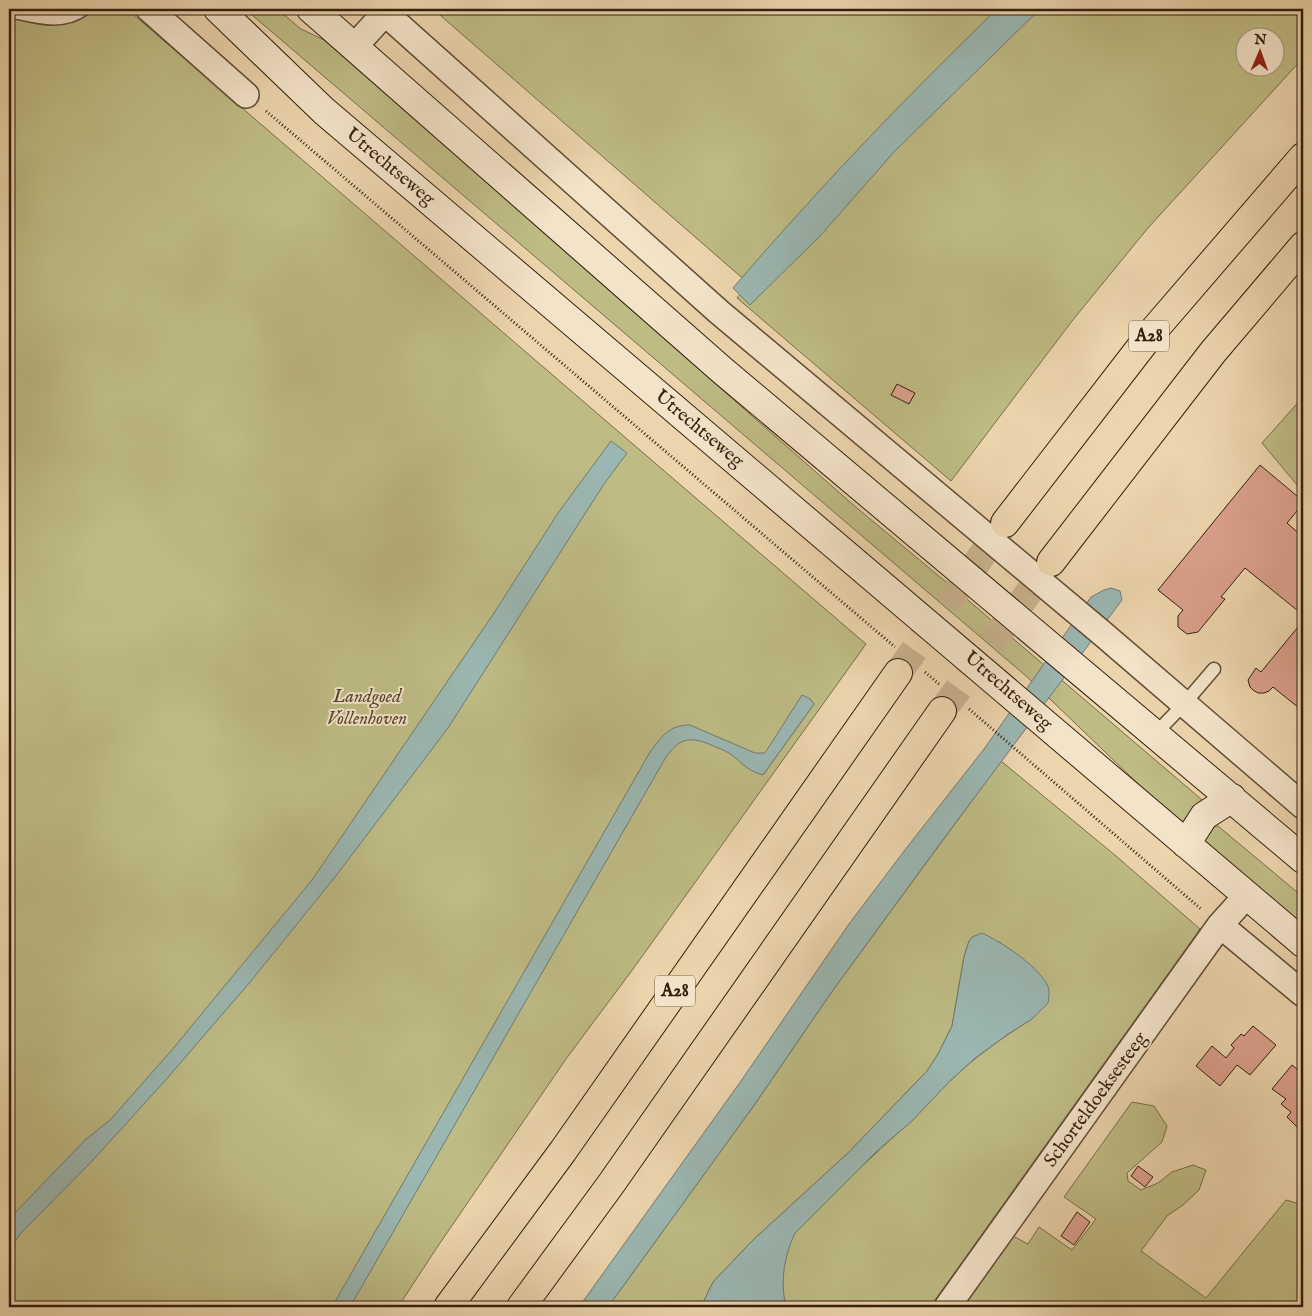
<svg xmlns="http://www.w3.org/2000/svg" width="1312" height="1316" font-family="'IM FELL English',serif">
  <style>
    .green { fill: #bebb85; stroke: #786d4a; fill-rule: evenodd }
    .water { fill: #9bb7b2; stroke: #717a70 }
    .building { fill: #dba08c; stroke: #331f0e }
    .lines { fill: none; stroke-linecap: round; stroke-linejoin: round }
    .highway-tunnel { stroke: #c7b08c; stroke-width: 28; stroke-dasharray: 28 14; stroke-linecap: butt }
    .lane-casing { stroke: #614c36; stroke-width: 15 }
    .street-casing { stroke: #614c36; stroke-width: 28 }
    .secondary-casing { stroke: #331f0e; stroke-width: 30 }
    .highway-casing { stroke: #331f0e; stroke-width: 30 }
    .path { stroke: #331f0e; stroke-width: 3; stroke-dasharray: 1 2.5; stroke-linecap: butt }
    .lane { stroke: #f3e3c9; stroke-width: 12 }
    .street { stroke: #f3e3c9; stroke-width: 25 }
    .secondary { stroke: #f3e3c9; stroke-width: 28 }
    .highway { stroke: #ecd4ac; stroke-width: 28 }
    .labels { text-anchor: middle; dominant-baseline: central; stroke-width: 4; stroke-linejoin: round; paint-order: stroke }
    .shield { fill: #f3e3c9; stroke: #6d5a46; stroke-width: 1 }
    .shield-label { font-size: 18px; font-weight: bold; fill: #331f0e }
    .street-label { font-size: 19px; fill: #331f0e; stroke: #f3e3c9 }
    .park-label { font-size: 19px; font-style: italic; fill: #56462c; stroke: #f3e3c9 }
  </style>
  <rect width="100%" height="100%" fill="#ecd4ac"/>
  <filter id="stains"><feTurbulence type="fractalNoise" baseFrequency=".004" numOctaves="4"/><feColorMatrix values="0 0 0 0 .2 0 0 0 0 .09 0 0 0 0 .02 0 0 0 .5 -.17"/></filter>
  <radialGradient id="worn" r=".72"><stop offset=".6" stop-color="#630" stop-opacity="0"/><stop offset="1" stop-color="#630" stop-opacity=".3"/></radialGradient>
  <!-- green -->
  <path class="green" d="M 9,9 L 127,9 L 627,439 L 866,644 L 633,969 L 566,1059 L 438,1246 L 398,1307 L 9,1307 ZM 810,699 L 814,704 L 763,775 Z
    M 245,9 L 277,9 L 301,29 L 324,40 L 858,509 L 969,601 L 1208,805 L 1186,824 L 1181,825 L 1026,676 Z
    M 433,9 L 1303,9 L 1303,58 L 1148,228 L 1072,321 L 951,481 L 737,298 L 748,283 ZM 1244,38 L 1274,38 L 1274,68 L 1244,68 Z
    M 1303,397 L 1303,492 L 1262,443 Z
    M 1001,761 L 1116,856 L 1200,929 L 930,1307 L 786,1307 C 780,1285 781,1253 795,1233 C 801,1223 813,1214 821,1206 C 850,1177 880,1149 910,1122 C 924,1109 936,1094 950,1081 C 975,1057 1003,1037 1032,1019 L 1036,971 L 1017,955 L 999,942 L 969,941 L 964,957 L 952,1026 L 938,1054 L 927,1071 L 849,1152 L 752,1241 L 713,1282 L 701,1307 L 608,1307 L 755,1104 L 833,990 Z
    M 1211,826 L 1218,826 L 1303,897 L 1303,929 L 1203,842 Z
    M 1132,1102 L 1154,1106 L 1167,1126 L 1162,1142 L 1127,1173 L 1128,1181 L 1141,1190 L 1158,1183 L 1172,1172 L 1193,1165 L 1206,1170 L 1199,1190 L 1183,1205 L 1167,1216 L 1141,1251 L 1206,1298 L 1286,1200 L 1303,1205 L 1303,1307 L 959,1307 L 1011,1235 L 1028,1244 L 1039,1227 L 1072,1250 L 1096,1219 L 1064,1197 Z"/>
  <!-- water -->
  <path class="water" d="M 997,9 L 1040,9 L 895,151 L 820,236 L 750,305 L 733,288 C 816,191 905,98 997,9 Z
    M 611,441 L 627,453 L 604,484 L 448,728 L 335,877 L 251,981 L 163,1083 L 93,1160 L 20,1234 L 9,1250 L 9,1219 L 85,1140 L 110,1120 L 171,1051 L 312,880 L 494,613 L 558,513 Z
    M 1111,588 L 1120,591 L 1122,600 L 1119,604 L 942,841 L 833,990 L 755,1104 L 608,1307 L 579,1307 L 741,1081 L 849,924 L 908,846 L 984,749 L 1091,597 L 1104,590 Z
    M 802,695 L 809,698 L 814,704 L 763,775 C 744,770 741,760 727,752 C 722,749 715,747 709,744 C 688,736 679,739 666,757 L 350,1307 L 332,1307 L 650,752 C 662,736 669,725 690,725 L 755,753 L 765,753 Z
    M 982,933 C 1003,943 1035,964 1047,984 C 1050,990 1049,997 1048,1003 L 1032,1019 L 1008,1034 L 974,1059 L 949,1082 L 912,1121 L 878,1150 L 795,1233 C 784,1257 780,1281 786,1307 L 701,1307 L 713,1282 L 752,1241 L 849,1152 L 927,1071 L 938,1054 L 952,1026 L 964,957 L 969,941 L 972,937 Z"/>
  <!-- building -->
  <path class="building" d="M 897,384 L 915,393 L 909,404 L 891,395 Z
    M 1260,465 L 1303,501 L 1303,504 L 1287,523 L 1303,537 L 1303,615 L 1245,568 L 1221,597 L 1225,599 L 1198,632 L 1187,634 L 1178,627 L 1178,616 L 1183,610 L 1158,590 Z
    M 1303,621 L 1303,702 L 1299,708 L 1273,687 L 1269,691 L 1264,693 L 1258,693 L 1253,690 L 1250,687 L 1248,680 L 1256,668 L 1261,672 Z
    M 1253,1026 L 1276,1045 L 1250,1075 L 1237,1065 L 1220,1086 L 1196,1066 L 1212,1046 L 1226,1058 L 1234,1048 L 1231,1045 L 1241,1034 L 1244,1036 Z
    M 1292,1065 L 1303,1074 L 1303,1133 L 1287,1117 L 1291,1112 L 1281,1104 L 1286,1099 L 1272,1089 Z
    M 1138,1166 L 1153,1177 L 1145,1187 L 1131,1176 Z
    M 1077,1212 L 1090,1222 L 1074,1245 L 1061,1236 Z"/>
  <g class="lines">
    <!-- highway-tunnel -->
    <path class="highway-tunnel" d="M 898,673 L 1005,523
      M 942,711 L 1051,562"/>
    <!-- lane casing -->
    <g class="lane-casing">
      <path id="lane" d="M 9,11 C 34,16 61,26 84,9
        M 1155,734 L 1184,704 L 1214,669"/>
    </g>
    <!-- street casing -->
    <g class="street-casing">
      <path id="street" d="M 149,9 L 246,95
        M 354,47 L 385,13 L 719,312 L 1103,634 L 1303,806
        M 1220,925 L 1303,994
        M 947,1307 L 1220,925 L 1247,895"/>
    </g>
    <!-- secondary casing -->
    <g class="secondary-casing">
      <path id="secondary" d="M 218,9 L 324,111 L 1303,943
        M 311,9 L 723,371 L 1303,859
        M 1186,844 L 1204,816 L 1232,798"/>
    </g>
    <!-- highway casing -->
    <g class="highway-casing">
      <path id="highway" d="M 1005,523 L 1154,330 L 1303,157
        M 1051,562 L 1213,352 L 1303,246
        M 448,1307 L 563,1151 L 898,673
        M 521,1307 L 611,1184 L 942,711"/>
    </g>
    <!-- path -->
    <path class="path" d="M 266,111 L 895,647
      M 925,672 L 939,684
      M 969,709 L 1201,909"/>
    <!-- lane -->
    <use href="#lane" class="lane"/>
    <!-- street -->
    <use href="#street" class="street"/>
    <!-- secondary -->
    <use href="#secondary" class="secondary"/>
    <!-- highway -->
    <use href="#highway" class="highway"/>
  </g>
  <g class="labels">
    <!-- shield labels -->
    <g class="shield">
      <rect x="1129" y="320.5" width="40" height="31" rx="4"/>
      <rect x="655" y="975.5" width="40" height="31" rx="4"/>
    </g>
    <g class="shield-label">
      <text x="1149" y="336">A28</text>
      <text x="675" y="991">A28</text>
    </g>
    <!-- street labels -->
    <g class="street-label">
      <text transform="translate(390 167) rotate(40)">Utrechtseweg</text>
      <text transform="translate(699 429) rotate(40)">Utrechtseweg</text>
      <text transform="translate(1008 691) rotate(41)">Utrechtseweg</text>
      <text transform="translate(1096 1100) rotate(-54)">Schorteldoeksesteeg</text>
    </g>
    <!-- park labels -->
    <g class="park-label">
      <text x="367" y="697">Landgoed<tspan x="367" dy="22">Vollenhoven</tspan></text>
    </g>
  </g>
  <!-- margin -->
  <rect width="1312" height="1316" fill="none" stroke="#ecd4ac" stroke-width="30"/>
  <rect x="10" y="10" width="1292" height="1296" fill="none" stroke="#331f0e" stroke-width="2.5"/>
  <rect x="15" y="15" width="1282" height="1286" fill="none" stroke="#331f0e"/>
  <!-- north arrow -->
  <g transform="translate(1260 52) rotate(2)"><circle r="24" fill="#f3e3c9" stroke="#a6957e"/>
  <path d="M0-4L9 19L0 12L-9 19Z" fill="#8f2418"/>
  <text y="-8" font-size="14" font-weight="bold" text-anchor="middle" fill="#331f0e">N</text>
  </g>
  <rect width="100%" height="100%" filter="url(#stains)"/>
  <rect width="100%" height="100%" fill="url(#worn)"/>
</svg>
